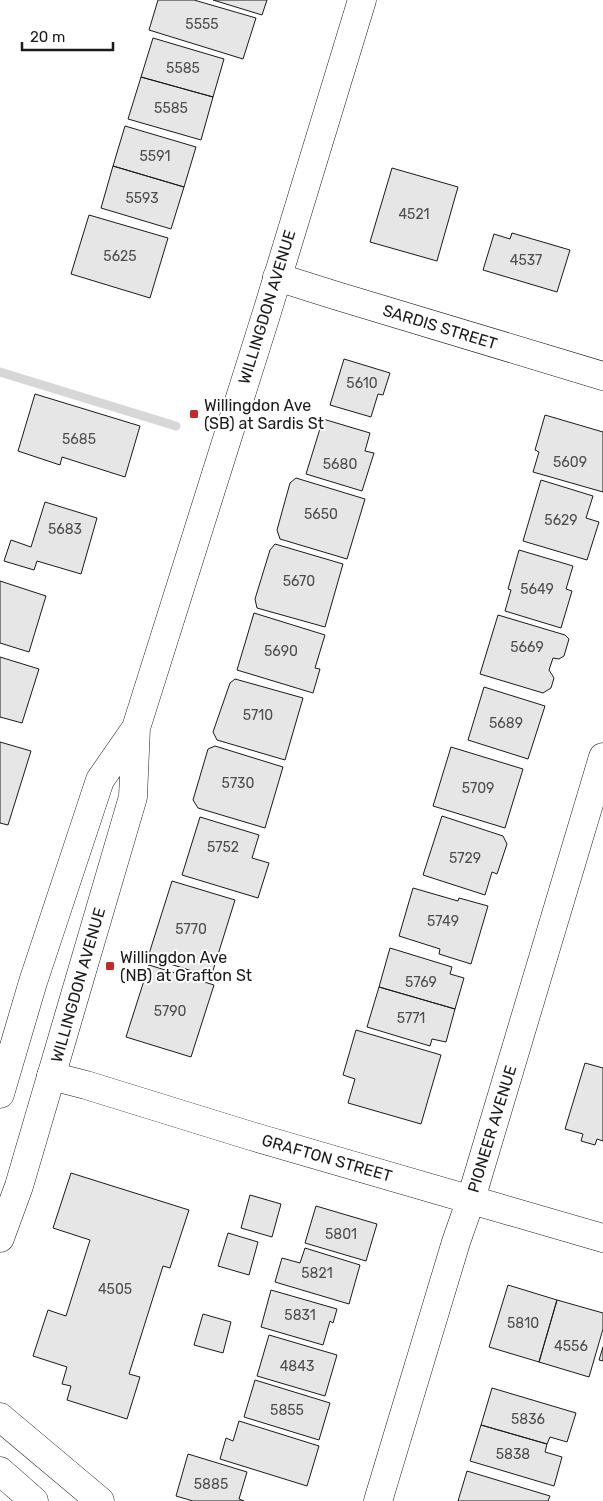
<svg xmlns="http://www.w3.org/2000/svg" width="603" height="1501" font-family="Rubik,sans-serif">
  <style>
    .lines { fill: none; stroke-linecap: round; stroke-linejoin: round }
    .stream { stroke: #d7d7d7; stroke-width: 9 }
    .building { fill: #e6e6e6; stroke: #1a1a1a }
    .street-casing { stroke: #1a1a1a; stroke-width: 29 }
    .secondary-casing { stroke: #1a1a1a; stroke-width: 29 }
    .street { stroke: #fff; stroke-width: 28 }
    .secondary { stroke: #fff; stroke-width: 28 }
    .poi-dot { fill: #c62828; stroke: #fff; stroke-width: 2 }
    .labels { text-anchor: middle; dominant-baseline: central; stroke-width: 4; stroke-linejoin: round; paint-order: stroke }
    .number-label { font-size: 14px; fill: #4d4d4d }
    .street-label { font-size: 16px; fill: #1a1a1a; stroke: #fff }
    .poi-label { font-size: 16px; fill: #1a1a1a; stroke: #fff; text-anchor: start }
  </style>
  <rect width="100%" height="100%" fill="#fff"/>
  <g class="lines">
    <!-- stream -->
    <path class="stream" d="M 0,372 L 176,426"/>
  </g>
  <!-- building -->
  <path class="building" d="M 158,0 L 194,0 L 256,18 L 243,59 L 149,30 Z
    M 213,0 L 267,0 L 262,15 Z
    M 153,38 L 224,59 L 213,97 L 141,77 Z
    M 141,77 L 213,97 L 201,140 L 128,119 Z
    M 125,126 L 196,147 L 184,187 L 113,166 Z
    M 113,166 L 184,187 L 171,229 L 101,208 Z
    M 392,168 L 458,187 L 437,261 L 370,242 Z
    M 89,215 L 168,238 L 150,298 L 71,274 Z
    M 512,233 L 570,250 L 557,292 L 483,270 L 494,234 L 510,239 Z
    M 344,359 L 390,373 L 383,395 L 378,394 L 371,417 L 330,405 Z
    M 35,394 L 140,426 L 125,477 L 62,457 L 60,465 L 18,451 Z
    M 545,415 L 603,432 L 603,492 L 533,472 L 539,452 L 535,450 Z
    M 323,419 L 370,433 L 365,451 L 374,453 L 362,491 L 306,474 Z
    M 296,478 L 365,499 L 347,559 L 280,539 L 277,530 L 290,483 Z
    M 541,480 L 593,496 L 586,518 L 599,522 L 587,560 L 523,541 Z
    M 45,502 L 97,518 L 81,574 L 37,561 L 34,570 L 4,561 L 11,540 L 31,547 Z
    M 275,544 L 343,564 L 325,627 L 257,608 L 255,599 L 270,550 Z
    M 519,550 L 573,566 L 566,589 L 572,591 L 561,628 L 505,611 L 511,590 L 508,589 Z
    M 0,581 L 46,596 L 29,652 L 0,643 Z
    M 254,613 L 325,635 L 315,668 L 320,669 L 313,693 L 237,670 Z
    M 498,615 L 565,635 L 569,639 L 564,656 L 559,659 L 553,658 L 549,670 L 554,678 L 551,688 L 543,693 L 480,674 Z
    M 0,657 L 39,669 L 22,723 L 0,717 Z
    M 235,679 L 303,698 L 285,760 L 217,740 L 213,732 L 230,683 Z
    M 484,687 L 545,706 L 528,759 L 468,740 Z
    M 0,742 L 31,751 L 8,825 L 0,823 Z
    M 215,746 L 283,767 L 265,828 L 198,808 L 193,800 L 208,749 Z
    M 451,747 L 523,769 L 505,828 L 433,806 Z
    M 442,816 L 503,836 L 507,844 L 497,874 L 492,872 L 485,895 L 423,875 Z
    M 200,817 L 259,835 L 252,858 L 269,863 L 258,898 L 182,875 Z
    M 172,881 L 235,900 L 211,977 L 148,957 Z
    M 413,888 L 458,901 L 459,898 L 488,906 L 471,964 L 439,954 L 440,949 L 399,936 Z
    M 390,948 L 452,967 L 450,974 L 464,978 L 455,1009 L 379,987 Z
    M 149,965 L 214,985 L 191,1057 L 126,1037 Z
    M 379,987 L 455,1009 L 446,1042 L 432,1039 L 430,1046 L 367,1027 Z
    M 356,1030 L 441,1055 L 421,1124 L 348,1103 L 355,1079 L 343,1075 Z
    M 585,1063 L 603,1068 L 603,1141 L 597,1139 L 595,1145 L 581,1141 L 583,1134 L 565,1129 Z
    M 71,1173 L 189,1210 L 170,1268 L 163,1266 L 129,1374 L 140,1377 L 127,1419 L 67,1400 L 71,1386 L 62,1384 L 67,1367 L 33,1356 L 48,1310 L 66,1316 L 90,1240 L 53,1228 Z
    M 250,1195 L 281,1204 L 272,1237 L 241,1228 Z
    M 316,1206 L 377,1224 L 366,1261 L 305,1243 Z
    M 228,1233 L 258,1242 L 249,1275 L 218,1266 Z
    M 305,1248 L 360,1265 L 349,1304 L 275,1282 L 282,1258 L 300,1263 Z
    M 508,1285 L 557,1300 L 539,1362 L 489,1347 Z
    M 271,1290 L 337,1309 L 333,1323 L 330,1321 L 323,1345 L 261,1327 Z
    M 557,1300 L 603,1313 L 603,1329 L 589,1377 L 539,1362 Z
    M 203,1314 L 231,1322 L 223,1353 L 194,1345 Z
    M 269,1335 L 337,1355 L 325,1396 L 257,1376 Z
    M 603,1347 L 603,1361 L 599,1360 Z
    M 255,1380 L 330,1403 L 319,1440 L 244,1417 Z
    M 492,1388 L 576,1413 L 567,1442 L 550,1437 L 547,1444 L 481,1425 Z
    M 239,1421 L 319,1446 L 307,1486 L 220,1459 L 226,1438 L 233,1441 Z
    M 481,1425 L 547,1444 L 545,1452 L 562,1457 L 554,1486 L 470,1461 Z
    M 188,1454 L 247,1472 L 239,1499 L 244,1501 L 193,1501 L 176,1496 Z
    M 467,1471 L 550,1496 L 548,1501 L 458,1501 Z"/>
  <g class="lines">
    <!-- street casing -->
    <g class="street-casing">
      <path id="street" d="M 277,277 L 334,295 L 603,376
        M 51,1076 L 86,1085 L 251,1136 L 603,1238
        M 378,1501 L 456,1242 L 471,1199 L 603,757"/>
    </g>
    <!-- secondary casing -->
    <g class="secondary-casing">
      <path id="secondary" d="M 0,1094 L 33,982 L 100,780 L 136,728
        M 0,1238 L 19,1186 L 133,797 L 136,728 L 267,312 L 362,0
        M 0,1417 L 100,1501
        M 0,1471 L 34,1501"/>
    </g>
    <!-- street -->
    <use href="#street" class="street"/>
    <!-- secondary -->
    <use href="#secondary" class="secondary"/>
  </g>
  <!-- markers -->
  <g class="poi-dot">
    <rect x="189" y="409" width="10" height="10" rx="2.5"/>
    <rect x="105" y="961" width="10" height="10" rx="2.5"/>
  </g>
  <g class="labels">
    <!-- number labels -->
    <g class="number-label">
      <text x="202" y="24">5555</text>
      <text x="183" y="68">5585</text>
      <text x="171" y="108">5585</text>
      <text x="155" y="156">5591</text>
      <text x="142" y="198">5593</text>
      <text x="414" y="214">4521</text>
      <text x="120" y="256">5625</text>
      <text x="526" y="260">4537</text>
      <text x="362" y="383">5610</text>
      <text x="79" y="439">5685</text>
      <text x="570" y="462">5609</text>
      <text x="340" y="464">5680</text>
      <text x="321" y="514">5650</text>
      <text x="561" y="520">5629</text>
      <text x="65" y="529">5683</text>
      <text x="299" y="581">5670</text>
      <text x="537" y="589">5649</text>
      <text x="527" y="647">5669</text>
      <text x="281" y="651">5690</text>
      <text x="258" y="715">5710</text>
      <text x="506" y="723">5689</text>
      <text x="238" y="783">5730</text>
      <text x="478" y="788">5709</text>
      <text x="223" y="847">5752</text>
      <text x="465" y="858">5729</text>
      <text x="443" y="921">5749</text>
      <text x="191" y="929">5770</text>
      <text x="421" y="982">5769</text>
      <text x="170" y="1011">5790</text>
      <text x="411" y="1018">5771</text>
      <text x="341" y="1234">5801</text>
      <text x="317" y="1273">5821</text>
      <text x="115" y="1289">4505</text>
      <text x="300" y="1315">5831</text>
      <text x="523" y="1323">5810</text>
      <text x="571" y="1346">4556</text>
      <text x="297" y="1366">4843</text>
      <text x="287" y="1410">5855</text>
      <text x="528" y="1419">5836</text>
      <text x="513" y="1454">5838</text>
      <text x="211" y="1484">5885</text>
    </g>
    <!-- street labels -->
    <g class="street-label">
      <text transform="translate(267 307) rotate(-73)">WILLINGDON AVENUE</text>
      <text transform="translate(440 327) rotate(17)">SARDIS STREET</text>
      <text transform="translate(78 985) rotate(-74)">WILLINGDON AVENUE</text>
      <text transform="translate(492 1129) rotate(-73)">PIONEER AVENUE</text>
      <text transform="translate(327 1158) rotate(16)">GRAFTON STREET</text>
    </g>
    <!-- poi labels -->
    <g class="poi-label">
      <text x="204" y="405">Willingdon Ave<tspan x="204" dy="18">(SB) at Sardis St</tspan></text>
      <text x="120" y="957">Willingdon Ave<tspan x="120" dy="18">(NB) at Grafton St</tspan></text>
    </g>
  </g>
  <!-- scale -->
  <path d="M22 42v8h91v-8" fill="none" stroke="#1a1a1a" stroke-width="2.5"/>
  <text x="30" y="42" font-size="15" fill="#1a1a1a" stroke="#ffffff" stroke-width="4" paint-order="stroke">20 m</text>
</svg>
